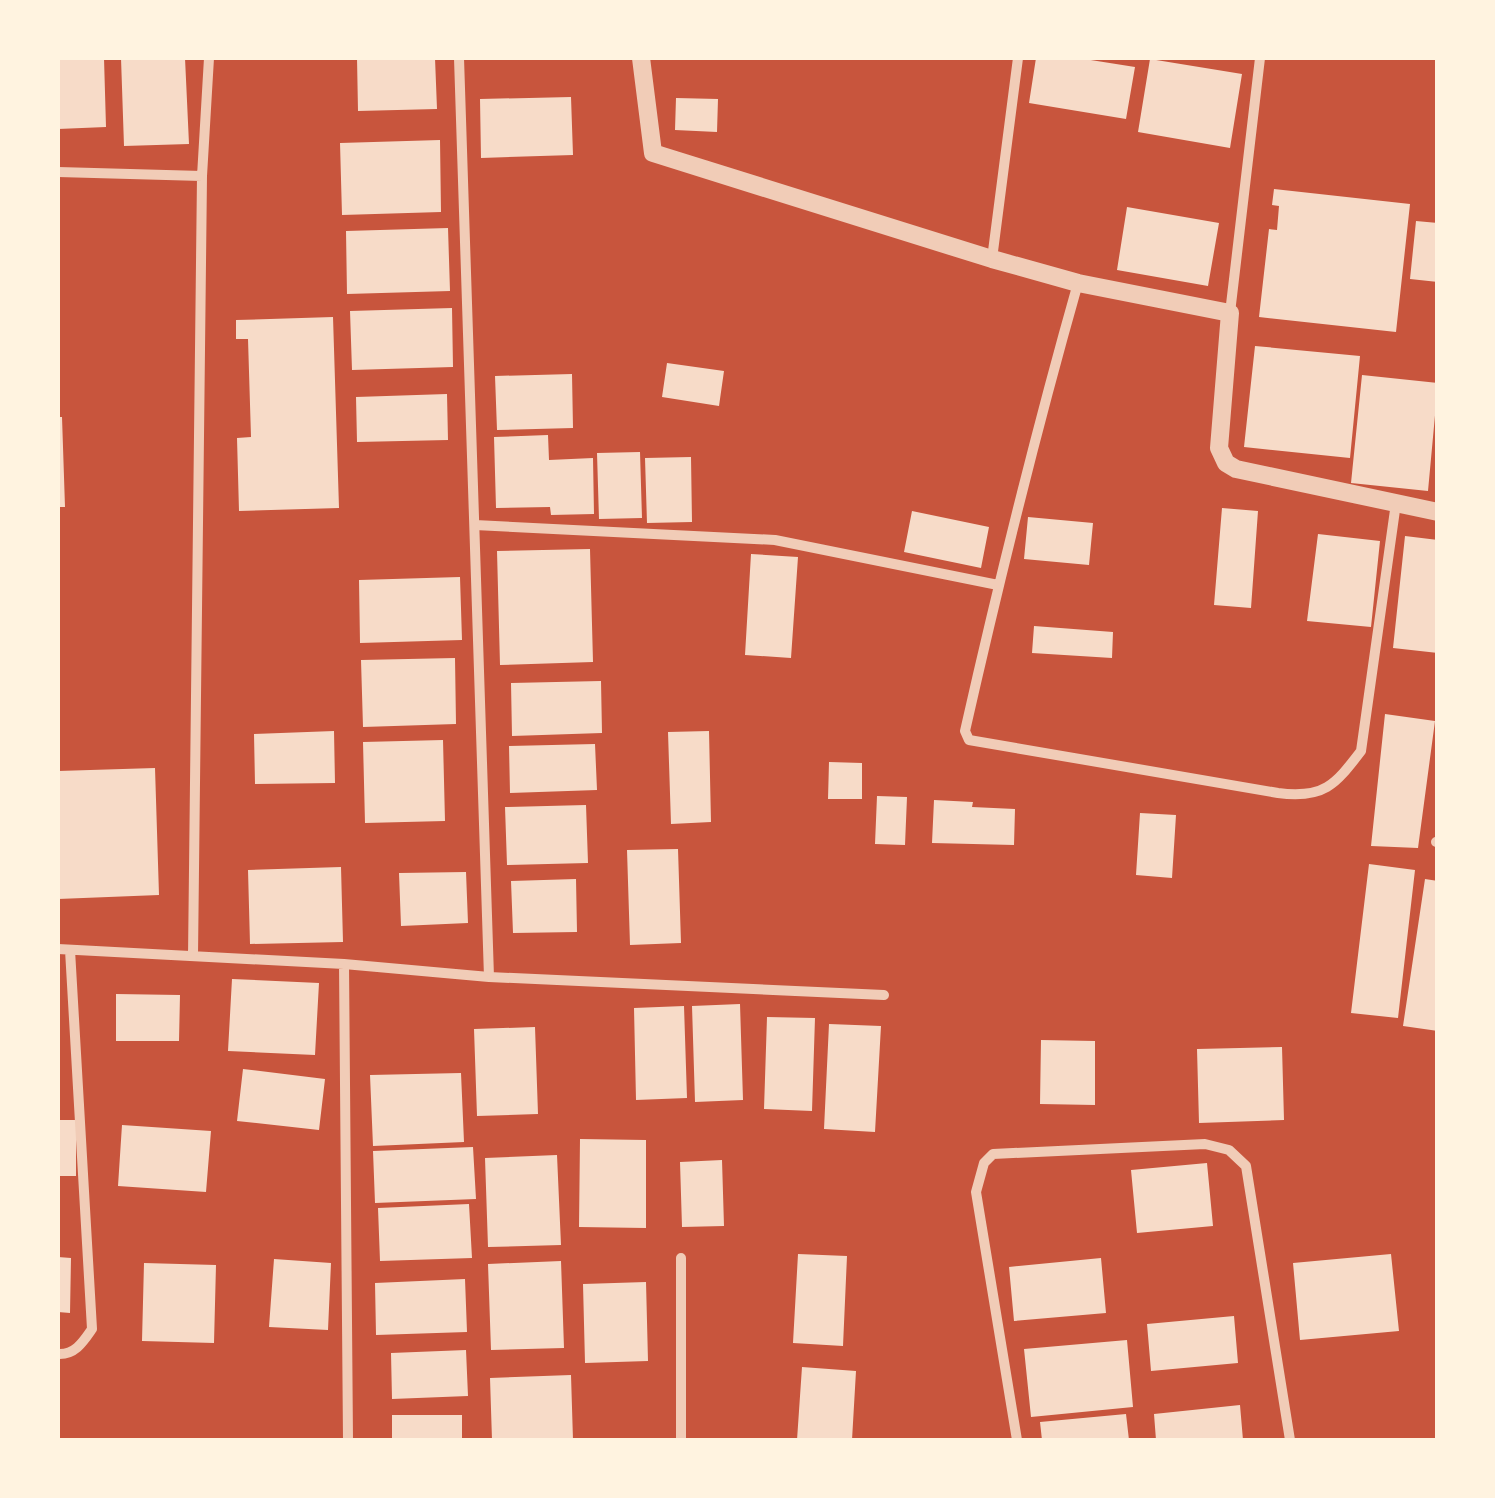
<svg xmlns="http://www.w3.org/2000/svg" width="1495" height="1498" font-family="Literata,serif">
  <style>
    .building { fill: #f7dbc8 }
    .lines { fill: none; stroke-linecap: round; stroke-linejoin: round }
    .minor { stroke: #f1ccb7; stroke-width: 10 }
    .tertiary { stroke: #f1ccb7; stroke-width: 18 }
  </style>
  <rect width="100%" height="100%" fill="#c8553d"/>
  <!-- building -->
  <path class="building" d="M 58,58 L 104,58 L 106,127 L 58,129 Z
    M 121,58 L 185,58 L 189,144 L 124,146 Z
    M 357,58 L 435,58 L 437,109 L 358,111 Z
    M 1036,58 L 1078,58 L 1135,67 L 1126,119 L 1029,103 Z
    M 1150,59 L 1242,74 L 1230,148 L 1138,132 Z
    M 571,97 L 573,155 L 481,158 L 480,99 Z
    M 676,98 L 718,99 L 717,132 L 675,130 Z
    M 440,140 L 441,212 L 342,215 L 340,143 Z
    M 1274,189 L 1410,204 L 1396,332 L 1259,317 L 1269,229 L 1277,230 L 1279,206 L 1272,205 Z
    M 1127,207 L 1219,223 L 1208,286 L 1117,270 Z
    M 1416,221 L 1438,223 L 1438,282 L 1410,279 Z
    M 448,228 L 450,291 L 347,294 L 346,231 Z
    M 452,308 L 453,367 L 352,370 L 350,311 Z
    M 333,317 L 339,508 L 239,511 L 237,438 L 251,437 L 248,339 L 236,339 L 236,320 Z
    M 1255,346 L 1360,356 L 1350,458 L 1244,447 Z
    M 667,363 L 724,371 L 719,406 L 662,397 Z
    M 572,374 L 573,428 L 497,430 L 495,376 Z
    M 1362,375 L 1438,383 L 1428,491 L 1351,483 Z
    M 447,394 L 448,440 L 357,442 L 356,397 Z
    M 58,417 L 62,417 L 65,507 L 58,507 Z
    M 548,435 L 549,460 L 593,458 L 594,514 L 551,515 L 550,507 L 496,508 L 494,437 Z
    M 640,452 L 642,518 L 599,519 L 597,453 Z
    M 691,457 L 692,522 L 647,523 L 645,458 Z
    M 1222,508 L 1258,511 L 1251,608 L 1214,605 Z
    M 912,511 L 989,527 L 981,568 L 904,552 Z
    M 1028,517 L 1093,523 L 1089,565 L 1024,559 Z
    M 1318,534 L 1380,541 L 1371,627 L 1307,621 Z
    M 1405,536 L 1438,540 L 1438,653 L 1393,648 Z
    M 590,549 L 593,662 L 500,665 L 497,551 Z
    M 751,554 L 798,557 L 791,658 L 745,655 Z
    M 460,577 L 462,640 L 360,643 L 359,580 Z
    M 1034,626 L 1113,632 L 1112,658 L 1032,653 Z
    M 455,658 L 456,724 L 363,727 L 361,660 Z
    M 601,681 L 602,733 L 512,736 L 511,683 Z
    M 1385,714 L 1435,721 L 1418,848 L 1371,846 Z
    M 334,731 L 335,783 L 255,784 L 254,734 Z
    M 709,731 L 711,822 L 671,824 L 668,732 Z
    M 443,740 L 445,821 L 365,823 L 363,742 Z
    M 595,744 L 597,790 L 510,793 L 509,746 Z
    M 829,762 L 862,763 L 862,799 L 828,799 Z
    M 155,768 L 159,895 L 58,899 L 58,771 Z
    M 877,796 L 907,797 L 905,845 L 875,844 Z
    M 934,800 L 973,802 L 972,807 L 1015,809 L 1014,845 L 932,843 Z
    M 586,805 L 588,863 L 507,865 L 505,807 Z
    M 1140,813 L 1176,815 L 1172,878 L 1136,875 Z
    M 678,849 L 681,943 L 630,945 L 627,850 Z
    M 1369,864 L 1415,870 L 1398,1018 L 1351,1013 Z
    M 341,867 L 343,942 L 250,944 L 248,870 Z
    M 466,872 L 468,923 L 401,926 L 399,873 Z
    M 576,879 L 577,932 L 513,933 L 511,881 Z
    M 1425,879 L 1438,881 L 1438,1031 L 1403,1026 Z
    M 232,979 L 319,983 L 315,1055 L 228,1051 Z
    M 116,994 L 180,995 L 179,1041 L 116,1041 Z
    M 740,1004 L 743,1100 L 695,1102 L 692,1006 Z
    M 684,1006 L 687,1098 L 636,1100 L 634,1008 Z
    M 767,1017 L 815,1018 L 812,1111 L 764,1109 Z
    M 829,1024 L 881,1026 L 875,1132 L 824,1129 Z
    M 535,1027 L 538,1114 L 477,1116 L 474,1029 Z
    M 1041,1040 L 1095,1041 L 1095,1105 L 1040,1104 Z
    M 1282,1047 L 1284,1120 L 1199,1123 L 1197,1049 Z
    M 243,1069 L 325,1079 L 319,1130 L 237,1121 Z
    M 461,1073 L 464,1142 L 373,1146 L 370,1075 Z
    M 58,1120 L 76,1120 L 76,1176 L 58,1176 Z
    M 122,1125 L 211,1131 L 206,1192 L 118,1186 Z
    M 580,1139 L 646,1140 L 646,1228 L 579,1227 Z
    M 473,1147 L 476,1199 L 375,1203 L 373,1151 Z
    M 557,1155 L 561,1245 L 488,1247 L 485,1158 Z
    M 722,1160 L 724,1226 L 682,1227 L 680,1162 Z
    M 1207,1163 L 1213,1226 L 1137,1233 L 1131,1170 Z
    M 469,1204 L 472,1258 L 380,1261 L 378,1208 Z
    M 798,1254 L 847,1256 L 843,1346 L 793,1343 Z
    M 1391,1254 L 1399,1331 L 1300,1340 L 1293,1263 Z
    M 58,1257 L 71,1258 L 70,1313 L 58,1312 Z
    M 1101,1258 L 1106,1313 L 1014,1321 L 1009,1267 Z
    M 274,1259 L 331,1263 L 328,1330 L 269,1327 Z
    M 561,1261 L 564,1348 L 491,1350 L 488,1264 Z
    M 144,1263 L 216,1265 L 214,1343 L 142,1341 Z
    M 465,1279 L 467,1332 L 376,1335 L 375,1283 Z
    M 646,1282 L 648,1361 L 585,1363 L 583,1284 Z
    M 1234,1316 L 1238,1363 L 1151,1371 L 1147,1324 Z
    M 1127,1340 L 1133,1407 L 1031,1417 L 1024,1349 Z
    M 466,1350 L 468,1396 L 392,1399 L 391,1353 Z
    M 802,1367 L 856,1371 L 852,1440 L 797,1440 Z
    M 571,1375 L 573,1440 L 492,1440 L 490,1378 Z
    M 1240,1405 L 1243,1440 L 1156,1440 L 1154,1414 Z
    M 1126,1414 L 1129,1440 L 1042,1440 L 1040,1422 Z
    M 392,1415 L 462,1415 L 462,1440 L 392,1440 Z"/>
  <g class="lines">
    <!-- minor -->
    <path class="minor" d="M 459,58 L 489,977
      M 58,172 L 202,176
      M 992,259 L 1018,58
      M 1078,283 C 1036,431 999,581 965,731 L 969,740 L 1278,793 C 1324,799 1335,785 1361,751 L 1396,503
      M 1230,313 L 1260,58
      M 475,525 L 775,540 L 998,585
      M 1436,842 L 1438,842
      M 58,949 L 344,964 L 489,977 L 884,995
      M 193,956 L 202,176 L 209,58
      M 344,964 L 348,1440
      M 681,1258 L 681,1440
      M 58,1354 C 75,1355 83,1342 92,1329 L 70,950
      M 1017,1440 L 976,1192 L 984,1163 L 993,1154 L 1205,1144 L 1229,1150 L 1246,1166 L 1290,1440"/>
    <!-- tertiary -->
    <path class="tertiary" d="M 641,58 L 653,153 L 992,259 L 1078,283 L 1230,313 L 1219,448 L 1226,463 L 1236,469 L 1438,512"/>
  </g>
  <!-- border -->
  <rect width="1495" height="1498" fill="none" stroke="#fff3e0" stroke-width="120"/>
</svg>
